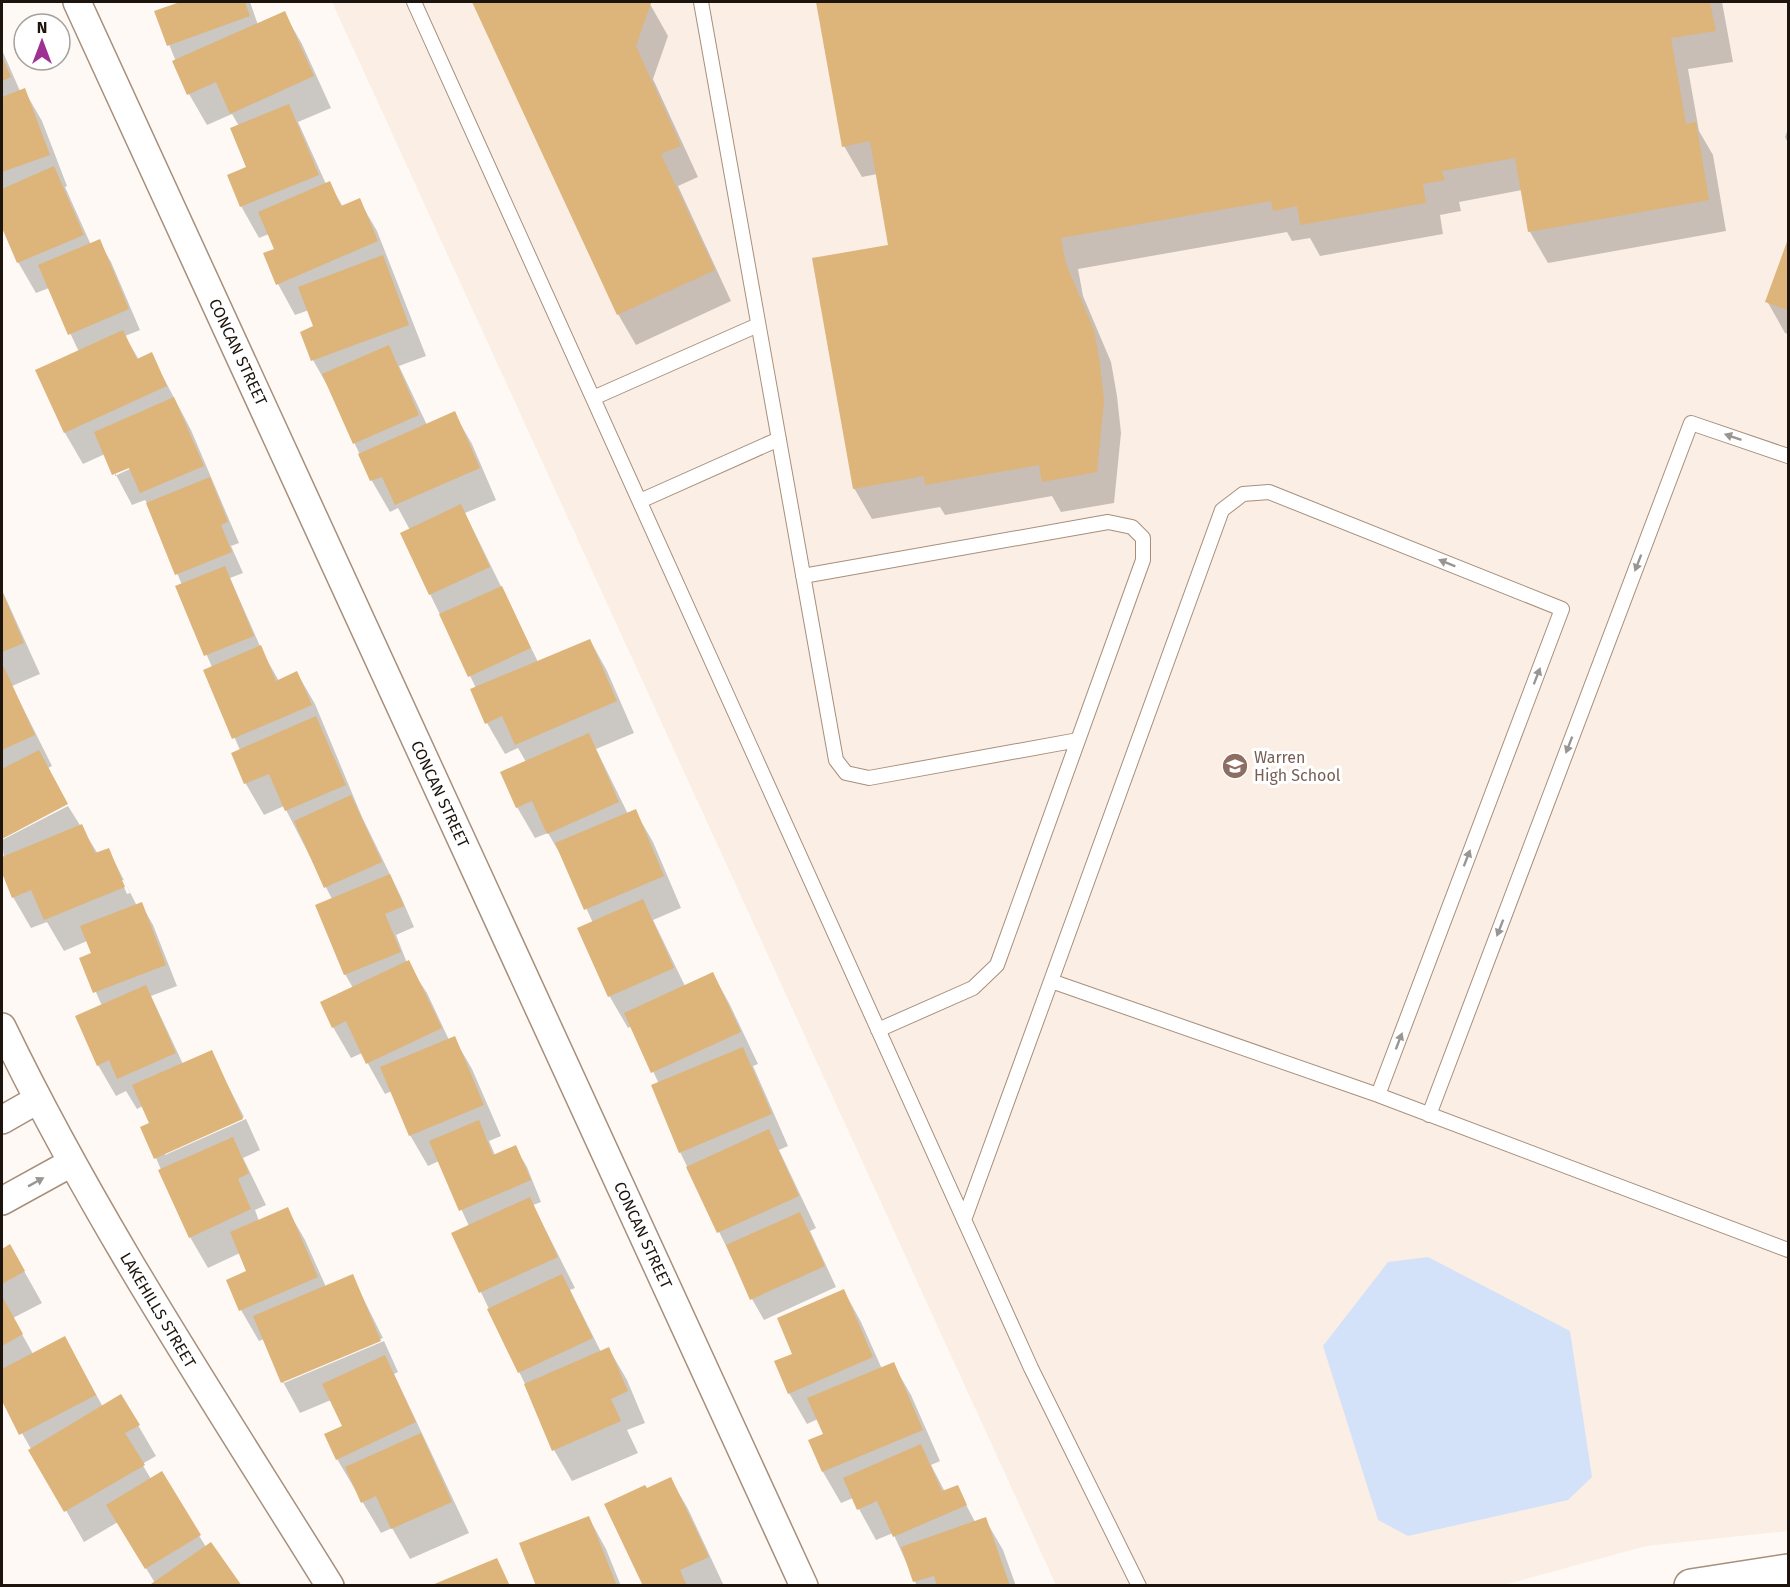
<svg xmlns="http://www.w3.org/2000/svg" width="1790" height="1587" font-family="'Fira Sans',sans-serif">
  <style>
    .built { fill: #fbeee4 }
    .water { fill: #d4e2f9 }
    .shadow { fill: #0003; fill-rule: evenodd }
    .building { fill: #ddb47a }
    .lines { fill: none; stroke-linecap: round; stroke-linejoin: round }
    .service-casing { stroke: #a78f7c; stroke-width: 16 }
    .minor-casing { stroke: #a78f7c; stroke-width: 30 }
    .secondary-casing { stroke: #a78f7c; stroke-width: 36 }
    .service { stroke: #fff; stroke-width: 14 }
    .minor { stroke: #fff; stroke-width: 27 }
    .secondary { stroke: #fff; stroke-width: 33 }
    .oneway { fill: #999592 }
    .labels { text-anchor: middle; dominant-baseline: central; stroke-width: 6; stroke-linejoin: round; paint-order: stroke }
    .street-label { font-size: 16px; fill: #1c140d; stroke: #fff }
    .education-label { font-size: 16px; fill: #785e54; stroke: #fff; text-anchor: start }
  </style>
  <rect width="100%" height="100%" fill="#fef9f4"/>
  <!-- built -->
  <path class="built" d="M 332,2 L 1788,2 L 1788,1531 L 1646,1546 L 1504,1585 L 1056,1585 Z"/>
  <!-- water -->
  <path class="water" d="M 1428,1257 L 1570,1331 L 1592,1477 L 1568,1500 L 1408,1536 L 1378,1520 L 1323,1346 L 1388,1262 Z"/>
  <!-- shadow -->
  <path class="shadow" d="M 182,2 L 250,2 L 258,25 L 284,13 L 302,44 L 331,108 L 298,122 L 326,184 L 329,183 L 343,207 L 359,200 L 377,231 L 426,356 L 399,366 L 427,425 L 454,413 L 472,444 L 496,500 L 465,513 L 538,662 L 590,640 L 607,671 L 634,733 L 596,749 L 628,814 L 635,811 L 653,842 L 681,908 L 653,920 L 685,986 L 713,974 L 730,1005 L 758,1064 L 753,1066 L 788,1146 L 779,1150 L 816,1228 L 810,1231 L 836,1287 L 764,1320 L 752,1299 L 680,1152 L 659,1084 L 632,1026 L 628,1028 L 610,997 L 579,929 L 593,923 L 566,864 L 548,833 L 535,838 L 517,807 L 526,762 L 518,748 L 505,754 L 487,723 L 476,688 L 430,594 L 410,530 L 398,508 L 390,512 L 372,481 L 331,392 L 313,360 L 315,327 L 309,310 L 295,315 L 278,284 L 276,249 L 269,234 L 259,238 L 241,206 L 248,168 L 239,126 L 232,114 L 207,125 L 189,94 L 156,12 Z
    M 474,2 L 642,2 L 650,4 L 668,36 L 653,79 L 698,177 L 678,186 L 731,301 L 636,345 L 618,314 Z
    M 818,2 L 1722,2 L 1733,62 L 1688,69 L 1699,131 L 1713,155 L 1726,231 L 1548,263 L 1530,232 L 1522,190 L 1459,202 L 1461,211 L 1440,215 L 1443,234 L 1320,256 L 1310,238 L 1292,241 L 1287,232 L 1078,269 L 1083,296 L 1111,362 L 1117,396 L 1121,433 L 1114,503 L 1061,512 L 1052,496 L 945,515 L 940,507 L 872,519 L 854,488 L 890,246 L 877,174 L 862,177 L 844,146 Z
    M 2,50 L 20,91 L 24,90 L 42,121 L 67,186 L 65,187 L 91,245 L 99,241 L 111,262 L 140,330 L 125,336 L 139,360 L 151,354 L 191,430 L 239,543 L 231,546 L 243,573 L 230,578 L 263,653 L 279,681 L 297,673 L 315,704 L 362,817 L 401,897 L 414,927 L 396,935 L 407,963 L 427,993 L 449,1040 L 454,1038 L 472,1069 L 501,1136 L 489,1141 L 495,1155 L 515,1147 L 527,1167 L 541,1202 L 533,1205 L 575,1288 L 570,1290 L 601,1352 L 609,1349 L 627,1380 L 645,1423 L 627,1430 L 638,1453 L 572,1481 L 554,1450 L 525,1384 L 453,1234 L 469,1226 L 439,1161 L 428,1166 L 410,1135 L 392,1091 L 385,1094 L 362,1053 L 351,1058 L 333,1027 L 353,988 L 345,974 L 332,899 L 284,806 L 264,815 L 246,784 L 233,753 L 240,750 L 205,670 L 212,667 L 177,587 L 182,585 L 149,506 L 145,500 L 132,505 L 105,454 L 83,464 L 65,433 L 37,371 L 79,352 L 49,288 L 36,293 L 18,262 L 2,224 ZM 135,464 L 136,466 L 115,476 L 115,472 Z
    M 1788,129 L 1788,143 L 1785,137 Z
    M 1788,243 L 1788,334 L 1785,333 L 1767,301 Z
    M 2,590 L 40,674 L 12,686 L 52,766 L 48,768 L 67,803 L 2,837 Z
    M 68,806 L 98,854 L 108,849 L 137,906 L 141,904 L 153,925 L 177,986 L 151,996 L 183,1064 L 211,1052 L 244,1117 L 165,1152 L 165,1155 L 246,1119 L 260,1150 L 243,1158 L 266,1205 L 255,1210 L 259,1221 L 287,1209 L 305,1240 L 326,1287 L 352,1276 L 383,1338 L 284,1380 L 284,1383 L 384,1341 L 398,1372 L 394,1374 L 469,1533 L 410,1559 L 392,1528 L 381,1533 L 337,1459 L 344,1427 L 331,1400 L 300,1413 L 283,1382 L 264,1339 L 259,1341 L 241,1310 L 248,1272 L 240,1253 L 208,1268 L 190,1237 L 156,1158 L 151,1124 L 143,1106 L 137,1109 L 126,1091 L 116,1096 L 98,1065 L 102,1006 L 81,958 L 93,954 L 87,941 L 64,951 L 47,922 L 31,928 L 13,897 L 2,869 L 4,858 L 2,840 ZM 121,880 L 124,880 L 130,893 L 127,894 Z
    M 10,1246 L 42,1303 L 13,1318 L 33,1354 L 65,1338 L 103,1407 L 121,1396 L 156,1456 L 142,1464 L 151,1479 L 161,1473 L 206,1547 L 155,1583 L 118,1522 L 84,1542 L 2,1398 L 2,1250 Z
    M 844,1291 L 861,1322 L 882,1369 L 893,1364 L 911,1395 L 940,1461 L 931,1465 L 945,1492 L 957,1487 L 975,1522 L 985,1519 L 1003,1550 L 1016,1586 L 917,1586 L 893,1533 L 876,1540 L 853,1498 L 841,1503 L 823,1472 L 810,1441 L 825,1435 L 818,1419 L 807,1424 L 789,1393 L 794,1355 Z
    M 670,1478 L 688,1509 L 724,1586 L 645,1586 L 646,1490 Z
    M 589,1518 L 606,1549 L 621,1586 L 538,1586 Z"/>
  <!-- building -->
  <path class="building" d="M 180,2 L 245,2 L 250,16 L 167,46 L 154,11 Z
    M 472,2 L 651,3 L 636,46 L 681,146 L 661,154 L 715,270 L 617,315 Z
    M 816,2 L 1710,2 L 1716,31 L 1671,38 L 1686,124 L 1696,122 L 1709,200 L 1528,232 L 1515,158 L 1442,171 L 1445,180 L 1423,184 L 1426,203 L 1300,225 L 1297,206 L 1273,211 L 1271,201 L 1061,238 L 1066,264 L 1094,330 L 1100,364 L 1104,401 L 1097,472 L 1042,482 L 1039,465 L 925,485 L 924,476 L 853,489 L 812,258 L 888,245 L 870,141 L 842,147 Z
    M 285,11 L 314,76 L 230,114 L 216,82 L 187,95 L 172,61 Z
    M 2,56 L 11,77 L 2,81 Z
    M 25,88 L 50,155 L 2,172 L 2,97 Z
    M 289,104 L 319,175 L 240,207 L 227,175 L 246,167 L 230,128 Z
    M 54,166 L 84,235 L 17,263 L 2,228 L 2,189 Z
    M 330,181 L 341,206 L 360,198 L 378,241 L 276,285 L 263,253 L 274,249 L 258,212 Z
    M 100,239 L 129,309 L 68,335 L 38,265 Z
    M 1788,239 L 1788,310 L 1765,302 Z
    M 383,255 L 409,325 L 311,361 L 300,332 L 313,326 L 298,287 Z
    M 123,330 L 137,359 L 152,352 L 167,386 L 64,433 L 35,370 Z
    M 389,345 L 419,415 L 353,444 L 322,374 Z
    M 174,397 L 204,466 L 140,493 L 129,468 L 112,475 L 94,432 Z
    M 455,411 L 480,468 L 395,505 L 382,477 L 370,481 L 358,454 Z
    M 210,477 L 228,522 L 221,525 L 232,552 L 175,575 L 146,503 Z
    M 461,504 L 490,567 L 429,595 L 400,533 Z
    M 225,566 L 254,636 L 204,656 L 175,586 Z
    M 502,586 L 531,648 L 468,677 L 439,614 Z
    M 2,591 L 24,643 L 2,652 Z
    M 590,639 L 617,701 L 515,745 L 502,716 L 485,724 L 470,689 Z
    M 261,645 L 276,681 L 297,671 L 312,705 L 232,739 L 203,670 Z
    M 4,667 L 35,735 L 2,750 L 2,668 Z
    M 316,716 L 346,785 L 285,811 L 269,774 L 244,784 L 231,753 Z
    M 589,733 L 619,802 L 547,834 L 532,801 L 516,808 L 500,772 Z
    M 39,750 L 68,804 L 2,839 L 2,769 Z
    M 351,795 L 382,862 L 324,888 L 294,821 Z
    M 636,809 L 664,876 L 584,910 L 555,843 Z
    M 82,824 L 95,853 L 109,848 L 125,887 L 44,920 L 31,890 L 12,898 L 2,873 L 2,857 Z
    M 390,874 L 404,906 L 385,914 L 401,952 L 344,975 L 315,905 Z
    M 643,899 L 674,968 L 608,997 L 577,928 Z
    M 142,902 L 166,965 L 93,993 L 79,958 L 91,953 L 80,926 Z
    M 409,960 L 442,1028 L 366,1064 L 346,1021 L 332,1028 L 320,1002 Z
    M 713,972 L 741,1032 L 651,1073 L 624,1013 Z
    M 146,985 L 176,1053 L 117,1079 L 109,1060 L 97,1066 L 75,1016 Z
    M 455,1036 L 484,1105 L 409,1136 L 380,1067 Z
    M 743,1047 L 772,1114 L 679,1153 L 651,1085 Z
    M 212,1050 L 243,1119 L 154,1159 L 140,1127 L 149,1123 L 132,1085 Z
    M 479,1120 L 493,1155 L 516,1145 L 531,1180 L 459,1211 L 429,1141 Z
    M 769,1129 L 799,1196 L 717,1233 L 686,1167 Z
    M 233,1137 L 249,1173 L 238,1179 L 251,1209 L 189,1238 L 158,1170 Z
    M 530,1197 L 558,1257 L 479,1293 L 451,1233 Z
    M 288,1207 L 318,1277 L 239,1311 L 226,1280 L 246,1271 L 230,1232 Z
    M 800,1212 L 825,1266 L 750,1300 L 726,1245 Z
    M 10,1244 L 25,1271 L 2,1284 L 2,1249 Z
    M 353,1274 L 381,1341 L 281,1383 L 253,1316 Z
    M 562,1274 L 593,1338 L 518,1373 L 487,1309 Z
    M 844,1289 L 873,1357 L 788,1394 L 774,1361 L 792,1354 L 777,1318 Z
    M 2,1296 L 23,1334 L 2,1346 Z
    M 65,1336 L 96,1395 L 19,1435 L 2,1401 L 2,1369 Z
    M 609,1347 L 628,1391 L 611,1399 L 621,1421 L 552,1451 L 524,1384 Z
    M 385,1355 L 416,1422 L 336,1460 L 324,1434 L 342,1426 L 322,1384 Z
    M 894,1362 L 923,1430 L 822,1472 L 808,1440 L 823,1434 L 807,1398 Z
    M 121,1394 L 140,1425 L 125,1433 L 145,1465 L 64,1512 L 28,1450 Z
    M 421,1433 L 452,1502 L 391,1529 L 376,1496 L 361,1503 L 345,1467 Z
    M 921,1444 L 942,1491 L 958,1485 L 967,1505 L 893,1537 L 877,1501 L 857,1510 L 843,1478 Z
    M 162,1471 L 201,1535 L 145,1569 L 106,1505 Z
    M 671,1477 L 709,1557 L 680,1570 L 687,1586 L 643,1586 L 604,1504 L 645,1485 L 647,1488 Z
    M 589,1516 L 617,1586 L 536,1586 L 519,1543 Z
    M 986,1517 L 1010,1586 L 937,1586 L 934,1576 L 913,1582 L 901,1547 Z
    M 211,1542 L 242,1586 L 152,1586 L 151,1584 Z
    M 497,1558 L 510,1586 L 432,1586 L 432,1585 Z"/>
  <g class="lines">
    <!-- service casing -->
    <g class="service-casing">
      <path id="service" d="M 414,2 L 1031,1368 L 1139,1586
        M 701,2 L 836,760 L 846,773 L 869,778 L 1078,740
        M 593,398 L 758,325
        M 640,501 L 779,439
        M 803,576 L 1108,522 L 1132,527 L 1143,538 L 1143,560 L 997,965 L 973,988 L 878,1030
        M 1051,981 L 1222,510 L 1243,494 L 1269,492 L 1562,609 L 1378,1095
        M 1429,1115 L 1691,423 L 1788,456
        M 964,1220 L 1051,981 L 1378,1095 L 1788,1250"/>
    </g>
    <!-- minor casing -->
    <g class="minor-casing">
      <path id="minor" d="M 77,2 L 804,1586
        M 2,1027 C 96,1222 216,1402 330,1586
        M 2,1120 L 37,1100
        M 2,1201 L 71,1163"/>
    </g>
    <!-- secondary casing -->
    <g class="secondary-casing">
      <path id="secondary" d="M 1691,1586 L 1788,1571"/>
    </g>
    <!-- service -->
    <use href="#service" class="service"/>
    <!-- minor -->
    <use href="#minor" class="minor"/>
    <!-- secondary -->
    <use href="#secondary" class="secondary"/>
  </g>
  <!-- one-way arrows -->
  <defs><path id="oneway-solid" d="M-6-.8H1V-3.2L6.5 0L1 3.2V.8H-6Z" transform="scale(1.5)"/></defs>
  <g class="oneway">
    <use href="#oneway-solid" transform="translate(1733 437) rotate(-161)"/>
    <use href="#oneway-solid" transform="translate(1447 563) rotate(-158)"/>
    <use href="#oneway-solid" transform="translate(1638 563) rotate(111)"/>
    <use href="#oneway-solid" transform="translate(1537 676) rotate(-69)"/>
    <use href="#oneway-solid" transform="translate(1569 745) rotate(111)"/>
    <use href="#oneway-solid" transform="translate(1467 858) rotate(-69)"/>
    <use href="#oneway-solid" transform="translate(1500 928) rotate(111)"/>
    <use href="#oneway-solid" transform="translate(1399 1041) rotate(-69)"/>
    <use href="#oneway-solid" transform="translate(36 1182) rotate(-29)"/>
  </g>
  <!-- icons -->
  <defs>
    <g id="school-disc" transform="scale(1.35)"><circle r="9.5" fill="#8d6e63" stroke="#fff"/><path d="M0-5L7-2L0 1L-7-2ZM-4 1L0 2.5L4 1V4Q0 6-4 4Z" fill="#fff"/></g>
  </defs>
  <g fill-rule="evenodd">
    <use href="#school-disc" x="1235" y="766"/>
  </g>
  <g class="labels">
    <!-- street labels -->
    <g class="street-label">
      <text transform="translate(238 352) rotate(65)">CONCAN STREET</text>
      <text transform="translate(440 794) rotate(65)">CONCAN STREET</text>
      <text transform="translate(643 1235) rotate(65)">CONCAN STREET</text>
      <text transform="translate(158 1310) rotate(59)">LAKEHILLS STREET</text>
    </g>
    <!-- education labels -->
    <g class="education-label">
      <text x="1254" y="757">Warren<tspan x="1254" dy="18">High School</tspan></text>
    </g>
  </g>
  <!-- border -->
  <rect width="1790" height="1587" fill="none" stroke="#1c140d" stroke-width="6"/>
  <!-- north arrow -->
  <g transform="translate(42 42)"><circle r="28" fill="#ffffff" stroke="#a4a19e" stroke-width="1.5"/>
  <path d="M0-4.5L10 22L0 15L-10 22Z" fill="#9e3293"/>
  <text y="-9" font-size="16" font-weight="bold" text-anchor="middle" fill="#1c140d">N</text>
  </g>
</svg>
